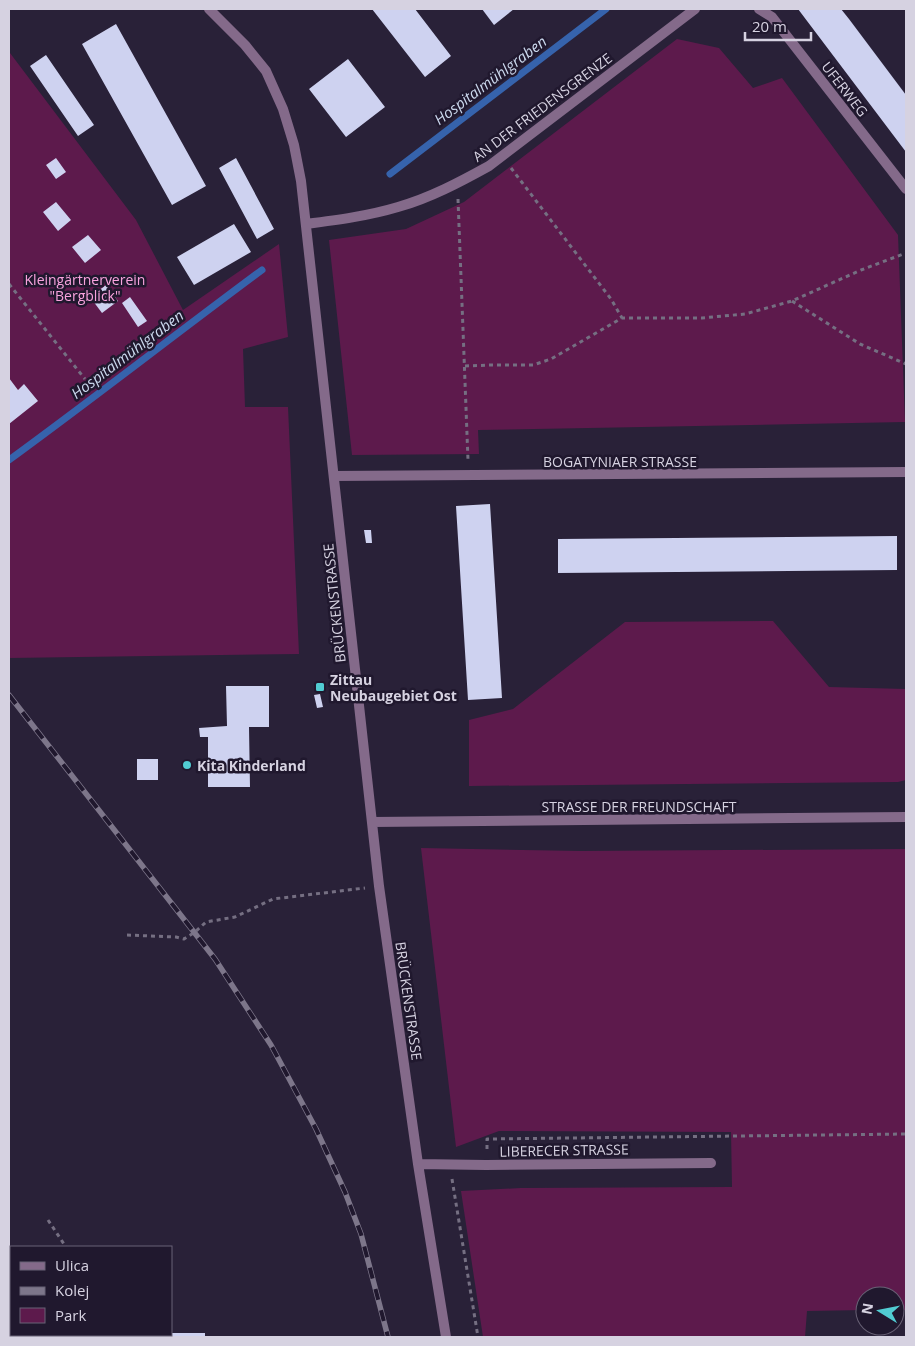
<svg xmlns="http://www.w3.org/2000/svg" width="915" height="1346" font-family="'Open Sans',sans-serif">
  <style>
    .green { fill: #5d1a4c }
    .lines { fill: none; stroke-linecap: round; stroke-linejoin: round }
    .stream { stroke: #3663ac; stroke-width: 7 }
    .building { fill: #ced2f0 }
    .path { stroke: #756f82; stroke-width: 3; stroke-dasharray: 4 4; stroke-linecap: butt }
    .minor { stroke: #846a8a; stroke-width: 10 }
    .rail-casing { stroke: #7d768a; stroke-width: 5.5 }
    .rail { stroke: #20182e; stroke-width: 4; stroke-dasharray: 11; stroke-linecap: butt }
    .poi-dot { fill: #51ccd2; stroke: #20182e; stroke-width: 2 }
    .labels { text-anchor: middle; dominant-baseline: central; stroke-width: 5; stroke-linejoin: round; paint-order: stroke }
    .street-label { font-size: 14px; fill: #d6d2e1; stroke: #20182e }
    .park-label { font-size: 14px; fill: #f9a3de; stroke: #20182e }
    .poi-label { font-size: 14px; font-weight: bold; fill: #d6d2e1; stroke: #20182e; text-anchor: start }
    .water-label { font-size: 15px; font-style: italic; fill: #ccd9ee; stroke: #20182e }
  </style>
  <rect width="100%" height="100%" fill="#292138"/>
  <!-- green -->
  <path class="green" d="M 677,39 L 719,48 L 753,88 L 782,78 L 898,235 L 905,422 L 478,430 L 479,454 L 352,455 L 329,240 L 406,229 L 464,202 Z
    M 10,53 L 136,220 L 183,310 L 279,244 L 288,337 L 243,349 L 245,407 L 288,407 L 299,654 L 9,658 Z
    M 773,621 L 829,687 L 906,689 L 906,780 L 898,782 L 469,786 L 469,720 L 513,709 L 625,622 Z
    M 421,848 L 581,851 L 906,849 L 906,1310 L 895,1310 L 895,1296 L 865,1296 L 865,1310 L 807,1311 L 805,1337 L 483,1337 L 461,1191 L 521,1188 L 732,1187 L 731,1132 L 499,1131 L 456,1147 Z"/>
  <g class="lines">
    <!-- stream -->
    <path class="stream" d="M 390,174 L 606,9
      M 9,460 C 94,398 177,333 262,270"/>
  </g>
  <!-- building -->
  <path class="building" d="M 372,9 L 415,9 L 451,56 L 425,77 Z
    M 482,9 L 514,9 L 494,25 Z
    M 798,9 L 841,9 L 849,19 L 906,95 L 906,152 Z
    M 116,24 L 206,186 L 172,205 L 82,44 Z
    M 46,55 L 94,125 L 78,136 L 30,66 Z
    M 348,59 L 385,107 L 346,137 L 309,89 Z
    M 56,158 L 66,172 L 56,179 L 46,165 Z
    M 236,158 L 274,229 L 257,239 L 219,168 Z
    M 56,202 L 71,220 L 58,231 L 43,212 Z
    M 234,224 L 251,252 L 194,285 L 177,257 Z
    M 88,235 L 101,250 L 85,263 L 72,247 Z
    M 106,285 L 118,301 L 102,313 L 90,297 Z
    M 130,297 L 147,321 L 138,327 L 122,303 Z
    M 9,378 L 18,390 L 24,384 L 38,401 L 9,424 Z
    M 490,504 L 502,698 L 468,700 L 456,506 Z
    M 364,530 L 371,530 L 372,543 L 366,543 Z
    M 897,536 L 897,570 L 558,573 L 558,539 Z
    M 226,686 L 269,686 L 269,727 L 249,727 L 250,787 L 208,787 L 208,737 L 200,737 L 199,728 L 227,726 Z
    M 320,694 L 323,707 L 317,708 L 314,695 Z
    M 137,759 L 158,759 L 158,780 L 137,780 Z
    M 171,1333 L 205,1333 L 205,1337 L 168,1337 L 168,1335 L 171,1335 Z"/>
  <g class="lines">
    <!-- path -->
    <path class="path" d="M 511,168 L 611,299 L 622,318
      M 458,199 L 468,460
      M 9,284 L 85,379
      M 792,301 L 860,344 L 906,364
      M 465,366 L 492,365 L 533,365 L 551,359 L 622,318 L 702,318 L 745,314 L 792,301 L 861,270 L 906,253
      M 127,935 L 176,937 L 184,939 L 195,932 L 206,922 L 235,917 L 273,899 L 365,888
      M 487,1149 L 487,1139 L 906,1134
      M 452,1179 L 478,1337
      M 48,1220 L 66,1247
      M 66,1337 L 66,1335"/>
    <!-- minor -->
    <path class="minor" d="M 209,9 L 245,45 L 266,71 L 283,109 L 294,145 L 301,181 L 379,886 L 418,1164 L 446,1337
      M 759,9 L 772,17 L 906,189
      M 306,224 C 337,220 368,216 398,207 C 430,198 460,182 489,166 L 695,9
      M 334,476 L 906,472
      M 372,822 L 906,817
      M 418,1164 L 486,1165 L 711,1163"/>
    <!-- rail casing -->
    <g class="rail-casing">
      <path id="rail" d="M 9,695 L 215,959 L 271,1045 L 316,1129 L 345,1192 L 361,1234 L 388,1337"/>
    </g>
    <!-- rail -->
    <use href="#rail" class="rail"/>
  </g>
  <!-- markers -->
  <g class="poi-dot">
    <rect x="315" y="682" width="10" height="10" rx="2.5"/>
    <circle cx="187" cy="765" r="5"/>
  </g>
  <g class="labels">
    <!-- street labels -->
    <g class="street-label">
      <text transform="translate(845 89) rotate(52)">UFERWEG</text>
      <text transform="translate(542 107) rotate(-37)">AN DER FRIEDENSGRENZE</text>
      <text x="620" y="461">BOGATYNIAER STRASSE</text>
      <text transform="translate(334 603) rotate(-96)">BRÜCKENSTRASSE</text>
      <text x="639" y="806">STRASSE DER FREUNDSCHAFT</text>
      <text transform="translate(409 1001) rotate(82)">BRÜCKENSTRASSE</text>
      <text transform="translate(564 1150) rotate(-1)">LIBERECER STRASSE</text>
    </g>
    <!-- park labels -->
    <g class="park-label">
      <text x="85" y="279">Kleingärtnerverein<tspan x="85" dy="16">"Bergblick"</tspan></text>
    </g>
    <!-- poi labels -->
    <g class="poi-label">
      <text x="330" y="679">Zittau<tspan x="330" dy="16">Neubaugebiet Ost</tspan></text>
      <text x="197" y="765">Kita Kinderland</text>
    </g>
    <!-- water labels -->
    <g class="water-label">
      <text transform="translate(490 80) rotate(-37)">Hospitalmühlgraben</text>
      <text transform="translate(127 354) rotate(-37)">Hospitalmühlgraben</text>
    </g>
  </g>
  <!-- border -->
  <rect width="915" height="1346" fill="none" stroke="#d6d2e1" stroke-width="20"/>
  <!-- legend -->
  <rect x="10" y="1246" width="162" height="90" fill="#20182e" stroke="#696276"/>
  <rect x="20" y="1262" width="25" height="8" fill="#846a8a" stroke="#696276"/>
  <text x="55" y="1271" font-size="15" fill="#d6d2e1">Ulica</text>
  <rect x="20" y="1287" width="25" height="8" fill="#7d768a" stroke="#696276"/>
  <text x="55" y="1296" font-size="15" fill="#d6d2e1">Kolej</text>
  <rect x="20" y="1308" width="25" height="15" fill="#5d1a4c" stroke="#696276"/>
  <text x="55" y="1321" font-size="15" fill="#d6d2e1">Park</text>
  <!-- north arrow -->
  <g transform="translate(880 1311) rotate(280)"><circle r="24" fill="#20182e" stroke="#696276"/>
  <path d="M0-4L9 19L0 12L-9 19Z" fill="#51ccd2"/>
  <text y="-8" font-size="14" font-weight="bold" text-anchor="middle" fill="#d6d2e1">N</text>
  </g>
  <!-- scale -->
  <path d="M745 32v8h66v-8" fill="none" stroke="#d6d2e1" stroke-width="2.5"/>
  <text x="752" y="32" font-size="15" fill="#d6d2e1" stroke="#20182e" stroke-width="4" paint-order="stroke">20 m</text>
</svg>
